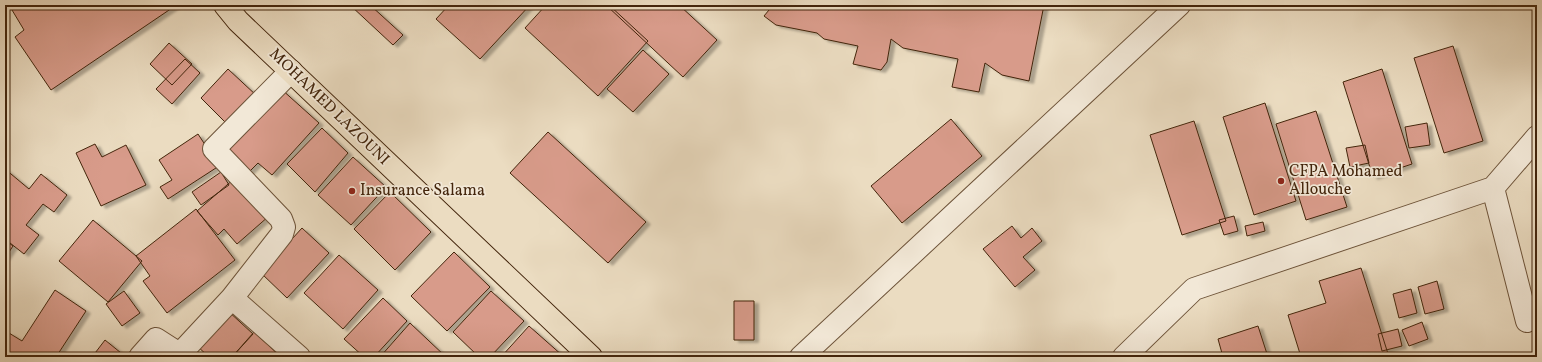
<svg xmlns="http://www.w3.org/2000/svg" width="1542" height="362" font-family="Vollkorn,serif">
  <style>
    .building { fill: #d89b8a; stroke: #43250c; filter: url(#shadow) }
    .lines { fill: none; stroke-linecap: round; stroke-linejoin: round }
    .minor-casing { stroke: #6d5339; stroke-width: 24 }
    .major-casing { stroke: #43250c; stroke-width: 24 }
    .minor { stroke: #f2e8d7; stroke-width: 22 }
    .major { stroke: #ebdcc1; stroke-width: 22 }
    .poi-dot { fill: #8f2418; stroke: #f2e8d7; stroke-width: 1.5 }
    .labels { text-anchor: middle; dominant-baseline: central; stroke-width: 3.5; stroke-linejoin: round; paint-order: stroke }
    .street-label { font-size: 16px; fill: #43250c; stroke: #f2e8d7 }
    .poi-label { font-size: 16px; fill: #43250c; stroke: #f2e8d7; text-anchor: start }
  </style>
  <defs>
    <filter id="shadow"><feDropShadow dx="4.5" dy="2.5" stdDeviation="1" flood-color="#0004"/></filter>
  </defs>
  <rect width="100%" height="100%" fill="#ebdcc1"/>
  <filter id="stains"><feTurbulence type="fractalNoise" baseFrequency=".005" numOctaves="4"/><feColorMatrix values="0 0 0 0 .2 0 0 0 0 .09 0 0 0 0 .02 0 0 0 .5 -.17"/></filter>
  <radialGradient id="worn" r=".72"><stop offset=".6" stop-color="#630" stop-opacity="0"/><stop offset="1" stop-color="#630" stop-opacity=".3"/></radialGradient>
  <!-- building -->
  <path class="building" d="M 9,5 L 174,5 L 175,6 L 51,90 L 15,37 L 24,30 Z
    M 350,5 L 370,5 L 403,35 L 393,45 Z
    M 449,5 L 530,5 L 480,59 L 436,19 Z
    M 546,5 L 609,5 L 648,41 L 598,96 L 525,28 Z
    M 606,5 L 679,5 L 717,40 L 683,77 Z
    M 770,5 L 1044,5 L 1029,81 L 1002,75 L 985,63 L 979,92 L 952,87 L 958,59 L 903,48 L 891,39 L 887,62 L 881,70 L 853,64 L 858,46 L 824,39 L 817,33 L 776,25 L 764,16 L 769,10 Z
    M 169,43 L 192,64 L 172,85 L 150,64 Z
    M 1453,46 L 1483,141 L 1444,153 L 1414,58 Z
    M 643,50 L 669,74 L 633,112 L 607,89 Z
    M 185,59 L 200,73 L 172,104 L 156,89 Z
    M 228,69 L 257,96 L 228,125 L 201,98 Z
    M 1382,69 L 1412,164 L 1373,177 L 1343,82 Z
    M 280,88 L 319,123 L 272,175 L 258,163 L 247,174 L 222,151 Z
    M 1265,103 L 1296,201 L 1254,215 L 1223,117 Z
    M 1316,111 L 1347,207 L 1306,220 L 1276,124 Z
    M 951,119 L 982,156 L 902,223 L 871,186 Z
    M 1194,121 L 1226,221 L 1182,235 L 1150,135 Z
    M 1427,123 L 1430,145 L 1409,148 L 1405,127 Z
    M 322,128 L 348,153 L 315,192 L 287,164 Z
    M 548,132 L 646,222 L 608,263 L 510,173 Z
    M 198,134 L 219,166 L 168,199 L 160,187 L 172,180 L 159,160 Z
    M 95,144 L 102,157 L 126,145 L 146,185 L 101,206 L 76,153 Z
    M 1365,145 L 1369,163 L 1350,167 L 1346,148 Z
    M 353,157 L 386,187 L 351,225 L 318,195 Z
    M 5,169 L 29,189 L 41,174 L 67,195 L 54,212 L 43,204 L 26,225 L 39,235 L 24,254 L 5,239 Z
    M 221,172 L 229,185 L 201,205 L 192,192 Z
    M 235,178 L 269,216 L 237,244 L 224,229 L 218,235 L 197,211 Z
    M 390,192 L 431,232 L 395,270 L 354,229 Z
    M 196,209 L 235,260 L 167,313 L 143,281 L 150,276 L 136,256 Z
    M 1234,216 L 1238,231 L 1224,235 L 1219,220 Z
    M 93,220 L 142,261 L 108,302 L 59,261 Z
    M 1263,222 L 1265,231 L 1247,236 L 1245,226 Z
    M 1012,226 L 1021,238 L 1032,228 L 1042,241 L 1023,257 L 1035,270 L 1015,287 L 983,249 Z
    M 302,228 L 329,253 L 287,298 L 261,273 Z
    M 5,240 L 13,246 L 5,258 Z
    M 454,252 L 490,287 L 447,331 L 411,296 Z
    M 339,255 L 378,290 L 343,329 L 304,293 Z
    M 1361,268 L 1389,357 L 1301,357 L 1288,315 L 1326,303 L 1319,281 Z
    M 1437,281 L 1444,309 L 1425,314 L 1418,287 Z
    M 1411,289 L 1417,313 L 1399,318 L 1393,294 Z
    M 55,290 L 86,311 L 56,357 L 5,357 L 5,339 L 9,333 L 22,341 Z
    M 124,291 L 140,313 L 122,326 L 106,304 Z
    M 491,291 L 524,321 L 490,357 L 479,357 L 453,332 Z
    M 383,298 L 407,321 L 374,357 L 364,357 L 344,339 Z
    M 734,301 L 754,301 L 754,340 L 734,340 Z
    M 227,310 L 253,334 L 232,357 L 209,357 L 196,345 Z
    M 1422,322 L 1428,339 L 1409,346 L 1402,330 Z
    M 410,323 L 446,357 L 380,357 Z
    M 529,326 L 563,356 L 562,357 L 501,357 Z
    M 1258,326 L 1268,357 L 1223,357 L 1218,339 Z
    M 1398,329 L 1402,346 L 1382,351 L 1378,334 Z
    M 254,332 L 281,357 L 232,357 Z
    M 105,340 L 126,357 L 92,357 Z"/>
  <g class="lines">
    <!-- minor casing -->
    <g class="minor-casing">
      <path id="minor" d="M 232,298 L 299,357
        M 1527,321 L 1493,188 L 1537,137
        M 180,354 L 232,298 L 282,234 L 284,227 L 281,219 L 214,149 L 291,71
        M 140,357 L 156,339 L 184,357
        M 801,357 L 1179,5
        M 1124,357 L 1194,289 L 1493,188"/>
    </g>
    <!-- major casing -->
    <g class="major-casing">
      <path id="major" d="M 225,5 L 238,21 L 591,357"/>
    </g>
    <!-- minor -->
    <use href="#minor" class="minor"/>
    <!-- major -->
    <use href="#major" class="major"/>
  </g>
  <!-- markers -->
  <g class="poi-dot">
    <circle cx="1281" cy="181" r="4"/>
    <circle cx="352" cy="191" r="4"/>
  </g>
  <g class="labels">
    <!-- street labels -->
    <g class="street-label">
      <text transform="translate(329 107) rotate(44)">MOHAMED LAZOUNI</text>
    </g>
    <!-- poi labels -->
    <g class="poi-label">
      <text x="1289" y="172">CFPA Mohamed<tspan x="1289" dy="18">Allouche</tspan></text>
      <text x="360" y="191">Insurance Salama</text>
    </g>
  </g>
  <!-- margin -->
  <rect width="1542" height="362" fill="none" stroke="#ebdcc1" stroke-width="20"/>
  <rect x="6" y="6" width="1530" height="350" fill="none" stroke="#43250c" stroke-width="2"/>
  <rect x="10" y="10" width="1522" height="342" fill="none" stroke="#43250c"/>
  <rect width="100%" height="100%" filter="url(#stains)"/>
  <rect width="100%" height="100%" fill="url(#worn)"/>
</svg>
